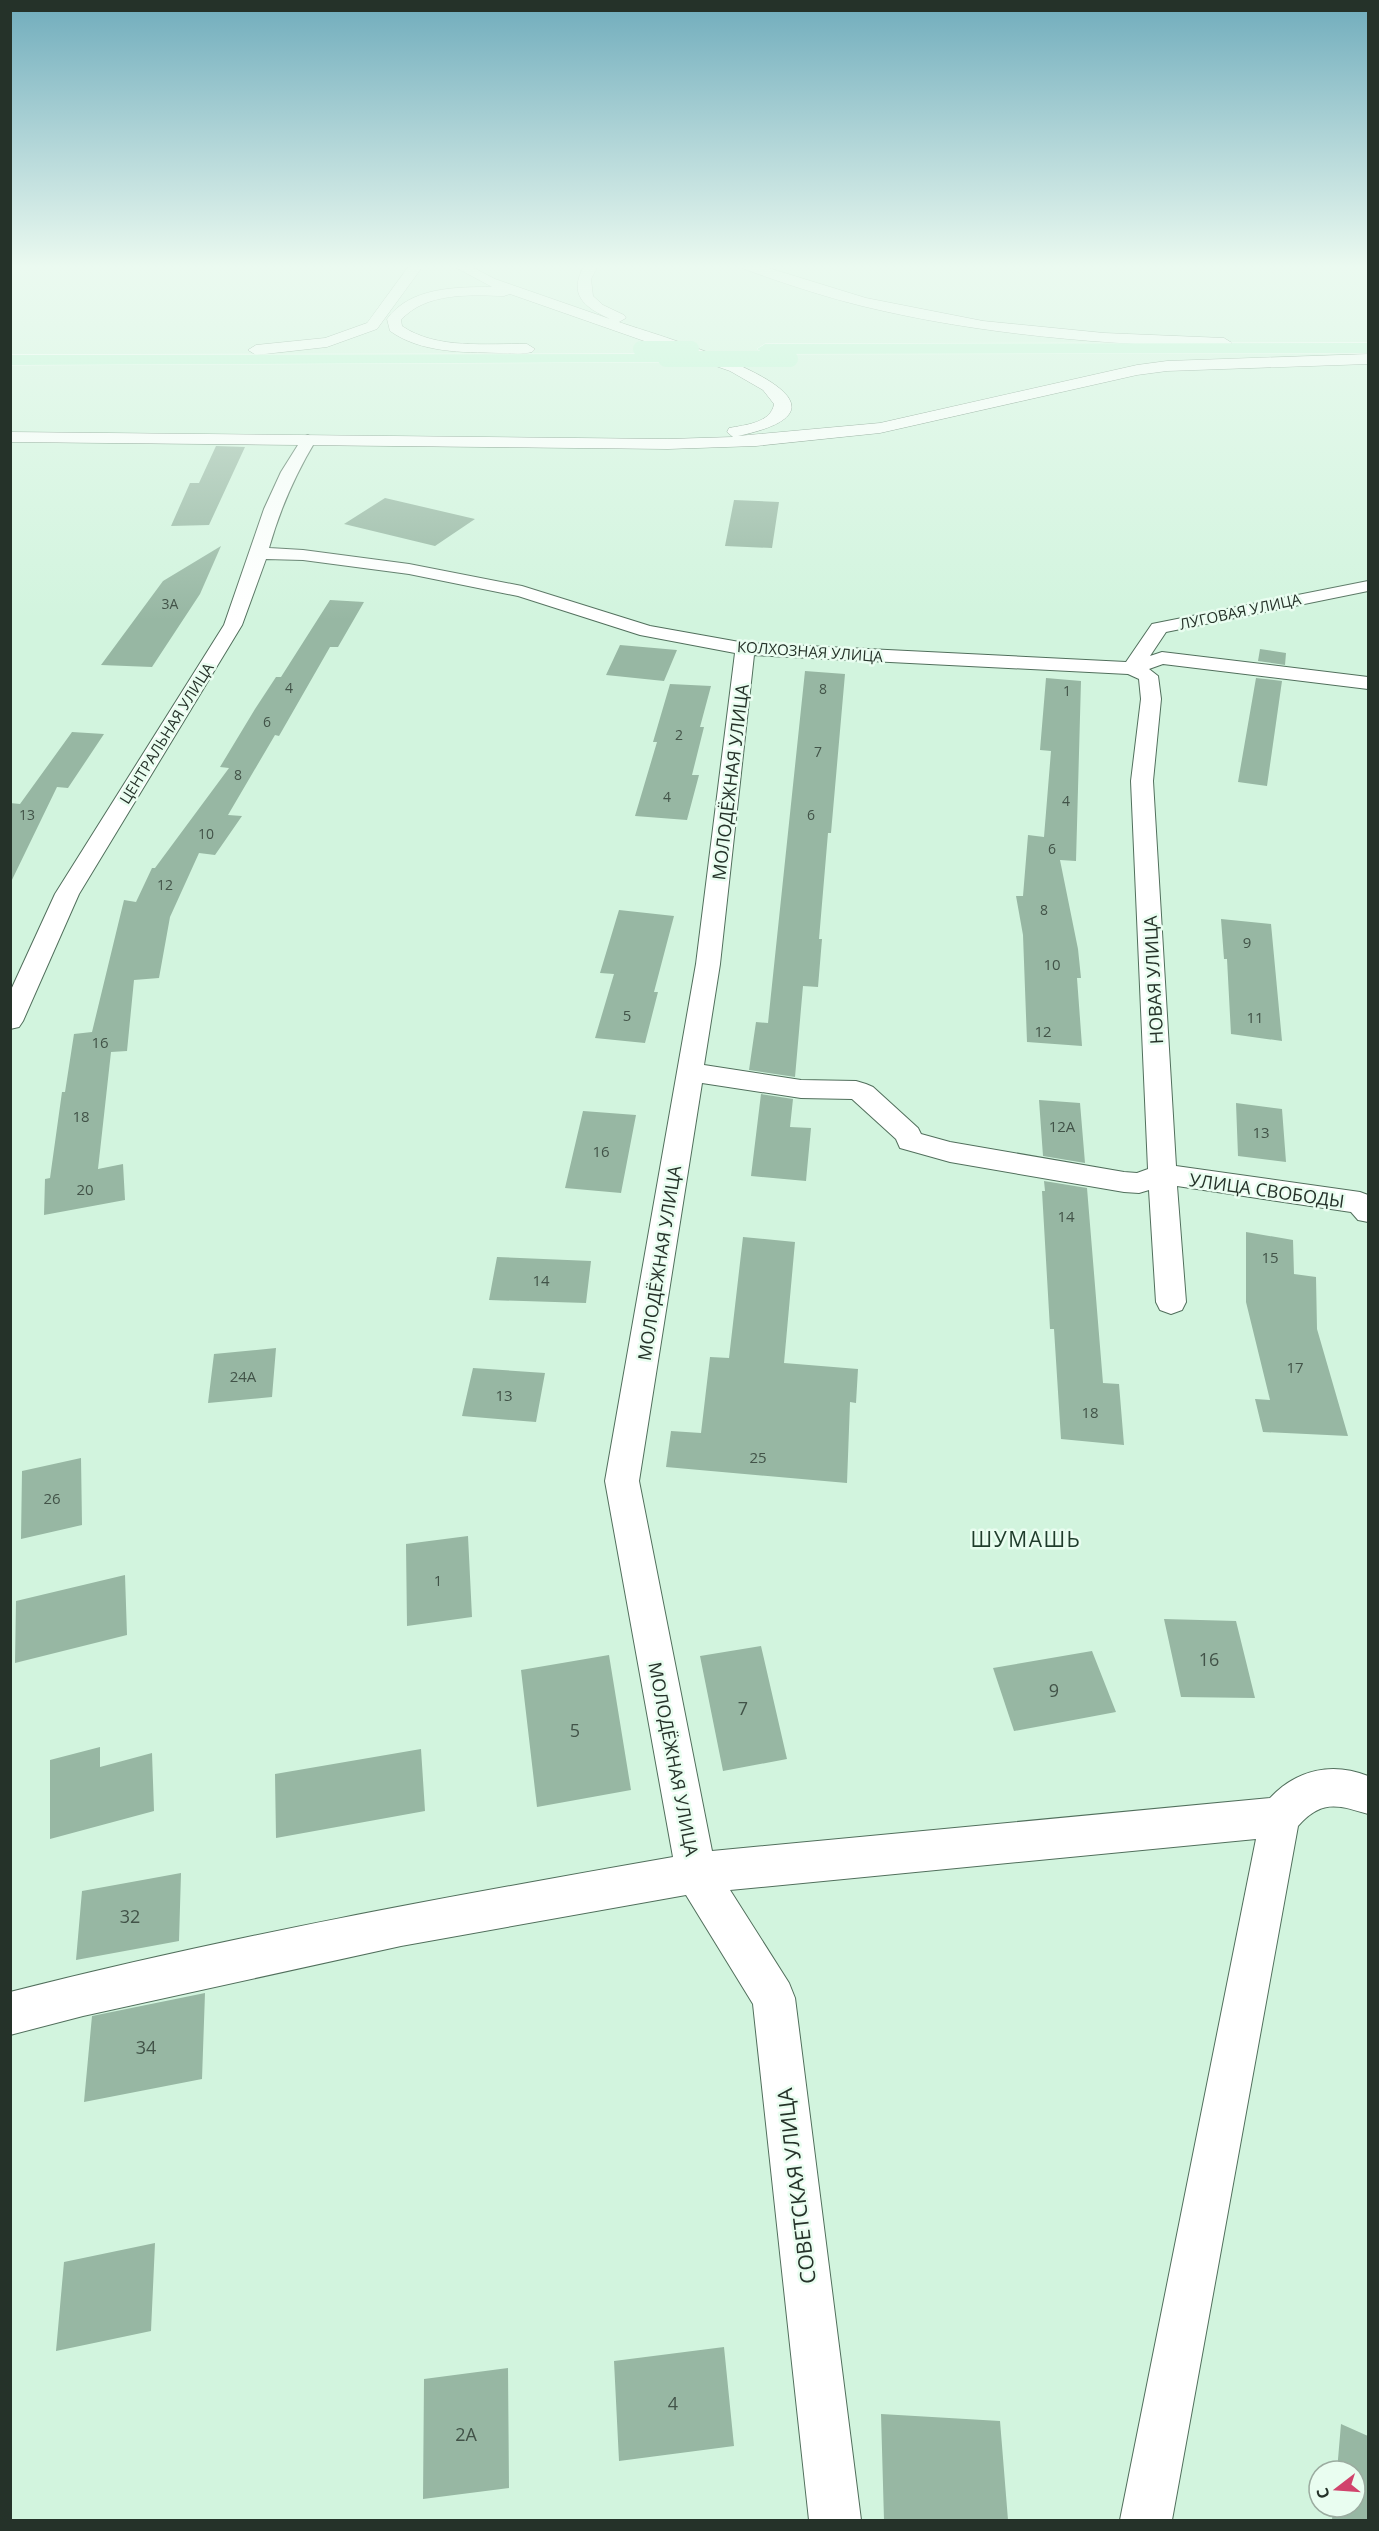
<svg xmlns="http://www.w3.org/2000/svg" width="1379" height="2531" font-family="'Open Sans',sans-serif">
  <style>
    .building { fill: #97b7a3 }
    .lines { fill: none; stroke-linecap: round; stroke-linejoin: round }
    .street-casing { stroke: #516f5c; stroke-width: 2 }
    .secondary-casing { stroke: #516f5c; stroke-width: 1 }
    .primary-casing { stroke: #fff; stroke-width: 1 }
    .street { fill: #fff; fill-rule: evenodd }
    .secondary { fill: #fff; fill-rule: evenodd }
    .primary { fill: #b7f6d1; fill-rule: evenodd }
    .primary-bridge-casing { stroke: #fff; stroke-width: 16; stroke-linecap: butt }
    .primary-bridge { stroke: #b7f6d1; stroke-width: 16 }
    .labels { text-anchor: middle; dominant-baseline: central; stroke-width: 5; stroke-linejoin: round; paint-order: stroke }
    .far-number-label { font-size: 14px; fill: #425348 }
    .far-street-label { font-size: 15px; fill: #253229; stroke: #e9fdf0 }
    .number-label { font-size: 15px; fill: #425348 }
    .street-label { font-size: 18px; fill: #253229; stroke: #e9fdf0 }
    .near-number-label { font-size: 18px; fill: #425348 }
    .quarter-label { font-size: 21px; letter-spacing: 1.5px; fill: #1f3c2b; stroke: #e9fdf0 }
    .near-street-label { font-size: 21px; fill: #253229; stroke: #e9fdf0 }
  </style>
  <rect width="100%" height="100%" fill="#d2f4de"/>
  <!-- building -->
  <path class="building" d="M 216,446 L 245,447 L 209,525 L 171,526 L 190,483 L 199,483 Z
    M 385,498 L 475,519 L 435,546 L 344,524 Z
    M 734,500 L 779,502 L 772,548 L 725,546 Z
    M 221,546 L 200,594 L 152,667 L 101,665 L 163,581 Z
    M 330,600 L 364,602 L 338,647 L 330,647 L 279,736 L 275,735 L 228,815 L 242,816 L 215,855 L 199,853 L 170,917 L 159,978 L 134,980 L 127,1051 L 111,1052 L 98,1169 L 123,1164 L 125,1200 L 44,1215 L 45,1179 L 50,1178 L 62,1092 L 65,1092 L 74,1034 L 92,1032 L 124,900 L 136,902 L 152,868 L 155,868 L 229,768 L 220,767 L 255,709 L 276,677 L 281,677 Z
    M 620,645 L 677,650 L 664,681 L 606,675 Z
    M 1260,649 L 1286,653 L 1285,665 L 1258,661 Z
    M 805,671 L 845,674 L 831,833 L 828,833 L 819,939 L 822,939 L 818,987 L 803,986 L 795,1077 L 749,1070 L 756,1022 L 768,1023 Z
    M 1046,678 L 1081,681 L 1076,861 L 1060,860 L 1078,949 L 1081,978 L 1077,978 L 1082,1046 L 1027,1042 L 1023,935 L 1016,896 L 1023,896 L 1028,835 L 1044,837 L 1051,751 L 1040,750 Z
    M 1256,678 L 1282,681 L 1267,786 L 1238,782 Z
    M 670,684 L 711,686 L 700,727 L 704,727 L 692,775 L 699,775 L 687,820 L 635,816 L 657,742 L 653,742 Z
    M 72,732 L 104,734 L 68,788 L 57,787 L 10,884 L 10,803 L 20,804 Z
    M 619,910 L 674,916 L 654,992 L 658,992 L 645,1043 L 595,1038 L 614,974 L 600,973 Z
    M 1221,919 L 1271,924 L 1282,1041 L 1231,1034 L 1227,959 L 1224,959 Z
    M 761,1094 L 793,1099 L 790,1127 L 811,1128 L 806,1181 L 751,1176 Z
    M 1039,1100 L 1080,1103 L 1085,1163 L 1043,1156 Z
    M 1236,1103 L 1282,1109 L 1286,1162 L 1238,1156 Z
    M 583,1111 L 636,1115 L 621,1193 L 565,1188 Z
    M 1044,1181 L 1087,1188 L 1103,1383 L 1119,1384 L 1124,1445 L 1061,1439 L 1054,1329 L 1050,1329 L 1042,1191 L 1045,1191 Z
    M 1246,1232 L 1293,1240 L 1294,1274 L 1316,1277 L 1317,1329 L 1348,1436 L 1263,1432 L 1255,1399 L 1270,1400 L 1246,1302 Z
    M 743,1237 L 795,1242 L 784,1363 L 858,1369 L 856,1403 L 850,1402 L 847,1483 L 666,1467 L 671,1431 L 701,1433 L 710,1357 L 729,1358 Z
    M 497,1257 L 591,1261 L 586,1303 L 489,1300 Z
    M 276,1348 L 272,1397 L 208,1403 L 214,1354 Z
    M 473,1368 L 545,1373 L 536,1422 L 462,1416 Z
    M 81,1458 L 82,1525 L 21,1539 L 22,1471 Z
    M 468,1536 L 472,1617 L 407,1626 L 406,1544 Z
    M 125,1575 L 127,1635 L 15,1663 L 16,1601 Z
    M 1164,1619 L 1236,1621 L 1255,1698 L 1181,1697 Z
    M 761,1646 L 787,1759 L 723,1771 L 700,1656 Z
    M 1092,1651 L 1116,1712 L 1014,1731 L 993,1668 Z
    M 609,1655 L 631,1790 L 537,1807 L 521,1670 Z
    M 100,1747 L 100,1767 L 152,1753 L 154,1811 L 50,1839 L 50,1760 Z
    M 421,1749 L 425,1811 L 276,1838 L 275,1774 Z
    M 181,1873 L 179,1941 L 76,1960 L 82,1891 Z
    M 205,1993 L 202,2079 L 84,2102 L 92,2016 Z
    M 155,2243 L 151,2331 L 56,2351 L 64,2262 Z
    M 724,2347 L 734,2446 L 619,2461 L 614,2361 Z
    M 508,2368 L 509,2488 L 423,2499 L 424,2379 Z
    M 881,2414 L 1000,2421 L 1008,2520 L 884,2520 Z
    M 1341,2424 L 1368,2436 L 1368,2520 L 1332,2520 L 1333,2507 L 1355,2507 L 1355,2471 L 1337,2471 Z"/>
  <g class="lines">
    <!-- street casing -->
    <g class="street-casing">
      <path id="street" d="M 308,435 L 316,440 C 295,475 280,509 269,548 L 303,550 L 409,564 L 522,586 L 650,626 L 745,643 L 1126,662 L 1152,624 L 1368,581 L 1368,591 L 1166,632 L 1150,656 L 1162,652 L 1368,677 L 1368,689 L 1163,664 L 1149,669 L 1158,676 L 1161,699 L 1153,781 L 1176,1166 L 1360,1192 L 1368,1195 L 1368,1222 L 1358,1220 L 1351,1212 L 1177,1186 L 1186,1302 L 1182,1310 L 1171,1314 L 1160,1310 L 1156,1302 L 1149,1190 L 1139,1193 L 1124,1192 L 950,1162 L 900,1148 L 896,1139 L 852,1099 L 801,1098 L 702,1083 L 639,1481 L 712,1851 L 1270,1798 C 1297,1769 1333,1762 1368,1776 L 1368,1814 C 1338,1805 1322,1799 1298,1826 L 1172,2520 L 1120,2520 L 1256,1839 L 730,1890 L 789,1983 L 795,1998 L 861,2520 L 809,2520 L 753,2004 L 686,1895 L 401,1946 L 83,2016 L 10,2035 L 10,1992 C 229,1936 451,1896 673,1857 L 605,1481 L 696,964 L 735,653 L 640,635 L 518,596 L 409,574 L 303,560 L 266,559 L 242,625 L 79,894 L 23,1021 L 19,1027 L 10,1029 L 10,992 L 55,894 L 224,625 L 264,509 L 281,472 L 303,437 ZM 754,655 L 1128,674 L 1139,679 L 1141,699 L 1131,781 L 1148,1169 L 1137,1173 L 1124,1172 L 950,1142 L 921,1134 L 918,1128 L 873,1087 L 866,1084 L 856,1081 L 801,1080 L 704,1065 L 720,964 Z"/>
    </g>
    <!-- secondary casing -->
    <g class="secondary-casing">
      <path id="secondary" d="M 409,266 L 423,266 L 377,329 L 327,347 L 256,355 L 248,350 L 256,345 L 325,338 L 367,323 Z
        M 453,266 L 470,266 L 495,279 L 610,319 C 584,307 568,295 584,266 L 598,266 L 591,279 L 593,296 L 603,305 L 624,315 L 626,318 L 619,322 C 655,335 897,402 738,436 L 880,423 L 1137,365 L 1167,361 L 1368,354 L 1368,364 L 1167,371 L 1137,375 L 880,433 L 756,446 L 668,449 L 10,442 L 10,432 L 668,439 L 733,437 L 727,432 L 729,428 C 745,425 771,423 774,404 L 763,390 L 730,371 L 510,294 L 504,296 C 470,295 426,292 401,320 L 402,326 C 437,350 487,343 527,344 L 535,349 L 532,352 C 522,355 510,353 499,353 C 462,352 421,353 390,331 L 387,319 C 410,287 456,287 492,287 Z
        M 742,266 L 762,266 L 866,298 L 983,321 L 1104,333 L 1224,338 L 1232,343 L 1224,348 C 1102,344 981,335 862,306 C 822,296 783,283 744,269 Z"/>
    </g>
    <!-- primary casing -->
    <g class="primary-casing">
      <path id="primary" d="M 1368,343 L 1368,353 L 765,354 L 757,349 L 765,344 Z
        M 666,354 L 674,359 L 671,362 L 10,365 L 10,355 Z"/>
    </g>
    <!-- street -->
    <use href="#street" class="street"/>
    <!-- secondary -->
    <use href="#secondary" class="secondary"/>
    <!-- primary -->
    <use href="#primary" class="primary"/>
    <!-- primary-bridge casing -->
    <g class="primary-bridge-casing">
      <path id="primary-bridge" d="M 641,349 L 691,349
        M 666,359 L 790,359"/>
    </g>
    <!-- primary-bridge -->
    <use href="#primary-bridge" class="primary-bridge"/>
  </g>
  <!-- sky -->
  <linearGradient id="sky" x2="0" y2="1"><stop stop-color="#70acbc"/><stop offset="0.43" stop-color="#ebfaf0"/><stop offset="1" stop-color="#ebfaf0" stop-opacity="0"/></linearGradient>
  <rect width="1379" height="620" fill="url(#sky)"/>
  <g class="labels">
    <!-- far-number labels -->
    <g class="far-number-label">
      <text x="170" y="603">3А</text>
      <text x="289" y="687">4</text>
      <text x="823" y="688">8</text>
      <text x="1067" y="690">1</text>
      <text x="267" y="721">6</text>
      <text x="679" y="734">2</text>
      <text x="818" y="751">7</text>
      <text x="238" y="774">8</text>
      <text x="667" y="796">4</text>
      <text x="1066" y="800">4</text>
      <text x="27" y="814">13</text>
      <text x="811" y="814">6</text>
      <text x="206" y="833">10</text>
      <text x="1052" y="848">6</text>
      <text x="165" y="884">12</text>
      <text x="1044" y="909">8</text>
    </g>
    <!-- far-street labels -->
    <g class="far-street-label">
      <text transform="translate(1240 611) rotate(-12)">ЛУГОВАЯ УЛИЦА</text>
      <text transform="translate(810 651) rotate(4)">КОЛХОЗНАЯ УЛИЦА</text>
      <text transform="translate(166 733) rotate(-58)">ЦЕНТРАЛЬНАЯ УЛИЦА</text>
    </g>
    <!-- number labels -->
    <g class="number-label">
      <text x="1247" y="942">9</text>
      <text x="1052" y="964">10</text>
      <text x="627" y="1015">5</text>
      <text x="1255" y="1017">11</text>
      <text x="1043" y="1031">12</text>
      <text x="100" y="1042">16</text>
      <text x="81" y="1116">18</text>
      <text x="1062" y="1126">12А</text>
      <text x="1261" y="1132">13</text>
      <text x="601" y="1151">16</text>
      <text x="85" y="1189">20</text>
      <text x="1066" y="1216">14</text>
      <text x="1270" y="1257">15</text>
      <text x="541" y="1280">14</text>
      <text x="1295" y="1367">17</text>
      <text x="243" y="1376">24А</text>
      <text x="504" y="1395">13</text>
      <text x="1090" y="1412">18</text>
      <text x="758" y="1457">25</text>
      <text x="52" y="1498">26</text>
      <text x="438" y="1580">1</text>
    </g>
    <!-- street labels -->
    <g class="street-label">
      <text transform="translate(730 782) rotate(-83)">МОЛОДЁЖНАЯ УЛИЦА</text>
      <text transform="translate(1153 980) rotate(-93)">НОВАЯ УЛИЦА</text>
      <text transform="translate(1267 1190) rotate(8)">УЛИЦА СВОБОДЫ</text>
      <text transform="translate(659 1263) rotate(-81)">МОЛОДЁЖНАЯ УЛИЦА</text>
      <text transform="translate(674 1759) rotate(79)">МОЛОДЁЖНАЯ УЛИЦА</text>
    </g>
    <!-- near-number labels -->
    <g class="near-number-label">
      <text x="1209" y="1659">16</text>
      <text x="1054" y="1690">9</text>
      <text x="743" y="1708">7</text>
      <text x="575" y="1730">5</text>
      <text x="130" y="1916">32</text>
      <text x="146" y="2047">34</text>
      <text x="673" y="2403">4</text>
      <text x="466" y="2434">2А</text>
    </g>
    <!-- quarter labels -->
    <g class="quarter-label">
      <text x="1026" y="1539">ШУМАШЬ</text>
    </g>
    <!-- near-street labels -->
    <g class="near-street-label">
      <text transform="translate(796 2186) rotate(-97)">СОВЕТСКАЯ УЛИЦА</text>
    </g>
  </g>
  <!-- border -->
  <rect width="1379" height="2531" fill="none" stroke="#253229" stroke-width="24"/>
  <!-- north arrow -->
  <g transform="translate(1337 2489) rotate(253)"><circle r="28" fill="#e9fdf0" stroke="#9baca0" stroke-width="1.5"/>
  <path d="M0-4.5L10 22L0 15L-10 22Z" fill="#d1436c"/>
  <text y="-9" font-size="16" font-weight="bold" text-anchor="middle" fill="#253229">С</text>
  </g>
</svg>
